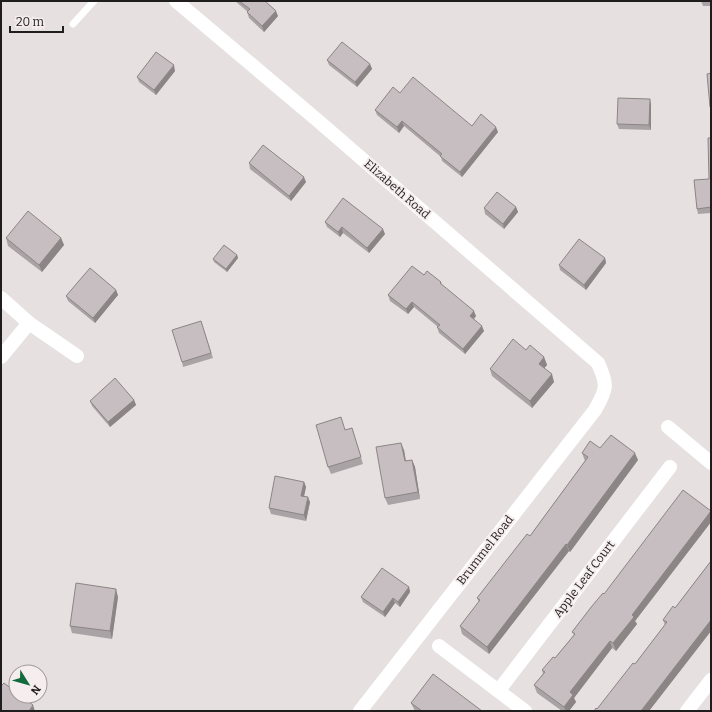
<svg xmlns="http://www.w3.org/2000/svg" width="712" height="712" font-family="Bitter,serif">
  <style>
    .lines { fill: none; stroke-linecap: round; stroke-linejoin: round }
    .service { stroke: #fff; stroke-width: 7 }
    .minor { stroke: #fff; stroke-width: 14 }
    .wall { fill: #aaa3a5 }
    .shaded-wall { fill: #8b8586 }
    .building { fill: #c6bec0; stroke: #8b8586 }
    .labels { text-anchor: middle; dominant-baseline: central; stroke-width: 4; stroke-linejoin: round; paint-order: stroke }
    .street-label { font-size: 12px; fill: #201d1e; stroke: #f5edee }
  </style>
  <rect width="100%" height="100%" fill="#e7e0e1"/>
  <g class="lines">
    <!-- service -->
    <path class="service" d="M 73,24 L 94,1"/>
    <!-- minor -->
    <path class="minor" d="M 176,1 L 316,119 L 598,363 C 608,385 607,389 595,410 L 360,711
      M 1,298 L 29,323 L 77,356
      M 1,357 L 29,323
      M 668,427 L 711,463
      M 439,646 L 525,711
      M 499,690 L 670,467
      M 687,711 L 711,680"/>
  </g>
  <!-- wall -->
  <path class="wall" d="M 235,1 L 265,1 L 278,16 L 264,32 L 249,18 L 247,12 L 248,12 Z
    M 701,1 L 711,1 L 711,6 L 703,6 Z
    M 327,60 L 370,64 L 372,69 L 357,87 L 329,65 Z
    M 175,71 L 156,95 L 139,82 L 137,77 Z
    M 400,93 L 472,126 L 498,132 L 462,177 L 442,161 L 441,157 L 404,126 L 399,133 L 377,115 L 375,110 Z
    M 651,104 L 651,130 L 619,129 L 617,124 Z
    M 711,138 L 711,213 L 698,214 L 697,209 L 709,179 Z
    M 249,163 L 306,182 L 291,201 L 250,169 Z
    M 516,207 L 518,212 L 504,229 L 485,214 L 484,208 Z
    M 325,222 L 385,234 L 369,253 L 343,233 L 340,237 L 327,227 Z
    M 6,238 L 61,238 L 64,245 L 42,272 L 8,246 Z
    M 237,255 L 238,258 L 227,272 L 214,262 L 213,259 Z
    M 605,258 L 606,263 L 586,290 L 560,270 L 559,265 Z
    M 424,275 L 441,282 L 442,285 L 476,316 L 474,319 L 484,331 L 465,354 L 439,333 L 437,327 L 438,327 L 414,307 L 408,314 L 390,301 L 388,295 Z
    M 116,290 L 118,295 L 95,323 L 68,301 L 66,296 Z
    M 201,321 L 213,358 L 183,367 L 182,362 Z
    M 526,350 L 544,357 L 547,365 L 544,368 L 554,382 L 532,408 L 492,376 L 490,369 Z
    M 134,400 L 136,405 L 110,427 L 92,406 L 90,401 Z
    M 352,428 L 363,464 L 331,474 L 328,467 L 345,430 Z
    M 600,448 L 638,460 L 570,552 L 569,551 L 489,654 L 462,634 L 460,626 L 479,602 L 477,598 L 530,536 L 585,461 L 582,453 Z
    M 404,450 L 406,461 L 412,460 L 415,467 L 420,499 L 388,505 L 385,498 Z
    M 304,482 L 306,487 L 304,496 L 310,502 L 306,521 L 271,514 L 269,508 Z
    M 711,511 L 711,522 L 635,621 L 637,624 L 616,651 L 612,648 L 574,698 L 576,702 L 569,711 L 562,711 L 537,693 L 534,685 L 543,674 L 542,670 L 555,658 L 574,635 L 572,632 L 592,607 L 592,606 L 604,594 Z
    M 711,561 L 711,631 L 649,711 L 597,709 L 635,664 L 665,625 L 663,620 L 675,608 Z
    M 409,587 L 410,592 L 400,607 L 395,603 L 385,617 L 363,602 L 361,597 Z
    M 118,597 L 112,639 L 72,633 L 70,626 Z
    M 411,703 L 482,711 L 415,711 Z"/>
  <!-- shaded-wall -->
  <path class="shaded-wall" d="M 276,11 L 278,16 L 264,32 L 262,26 Z
    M 370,64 L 372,69 L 357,87 L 355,82 Z
    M 174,65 L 175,71 L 156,95 L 154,90 Z
    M 650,99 L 651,104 L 651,130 L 649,125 Z
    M 402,121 L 404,126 L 399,133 L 397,127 Z
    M 496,127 L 498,132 L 462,177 L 460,172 Z
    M 304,177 L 306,182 L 291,201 L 289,196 Z
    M 516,207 L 518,212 L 504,229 L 503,224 Z
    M 342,227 L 343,233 L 340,237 L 338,232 Z
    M 383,229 L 385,234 L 369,253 L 367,248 Z
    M 61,238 L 64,245 L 42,272 L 39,265 Z
    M 237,255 L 238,258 L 227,272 L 226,269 Z
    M 605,258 L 606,263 L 586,290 L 584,285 Z
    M 116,290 L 118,295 L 95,323 L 93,318 Z
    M 412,302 L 414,307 L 408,314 L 406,309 Z
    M 474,311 L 476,316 L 472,321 L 470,316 Z
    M 482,326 L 484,331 L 465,354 L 463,349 Z
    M 544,357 L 547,365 L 542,371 L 539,364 Z
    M 552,374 L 554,382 L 532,408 L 530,401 Z
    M 134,400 L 136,405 L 110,427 L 108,422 Z
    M 401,443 L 404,450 L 407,469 L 405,461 Z
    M 635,453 L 638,460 L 570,552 L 567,545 Z
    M 412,460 L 415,467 L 420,499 L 418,492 Z
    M 304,482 L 306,487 L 303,501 L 301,496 Z
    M 308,497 L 310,502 L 306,521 L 304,515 Z
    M 711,511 L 711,522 L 635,621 L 637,624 L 616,651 L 613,643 L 632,615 Z
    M 566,544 L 569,551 L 489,654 L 487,647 Z
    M 409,587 L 410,592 L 400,607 L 398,602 Z
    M 116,589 L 118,597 L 112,639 L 110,631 Z
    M 393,598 L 395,603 L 385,617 L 383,612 Z
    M 711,620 L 711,631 L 649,711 L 641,711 Z
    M 610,641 L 612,648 L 574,698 L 576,702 L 569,711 L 566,711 L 564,707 L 570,692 Z
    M 33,705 L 35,711 L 29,711 Z"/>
  <!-- building -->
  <path class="building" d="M 239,1 L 265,1 L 276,11 L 262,26 L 247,12 L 250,9 Z
    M 342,42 L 370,64 L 355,82 L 327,60 Z
    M 156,52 L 174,65 L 154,90 L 137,77 Z
    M 711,73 L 711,107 L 710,107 L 707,74 Z
    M 413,77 L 472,126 L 481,114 L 496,127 L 460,172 L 440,156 L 442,154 L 402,121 L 397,127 L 375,110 L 393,87 L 400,93 Z
    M 618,98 L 650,99 L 649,125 L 617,124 Z
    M 708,138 L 711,138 L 711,207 L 697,209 L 694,180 L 709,179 Z
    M 263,145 L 304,177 L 289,196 L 249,163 Z
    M 497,192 L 516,207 L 503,224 L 484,208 Z
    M 343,198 L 383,229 L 367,248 L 342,227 L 338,232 L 325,222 Z
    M 28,211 L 61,238 L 39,265 L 6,238 Z
    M 579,239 L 605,258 L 584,285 L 559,265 Z
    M 224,245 L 237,255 L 226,269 L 213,259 Z
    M 412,266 L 424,275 L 427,271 L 441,282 L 440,283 L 474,311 L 470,316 L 482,326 L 463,349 L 437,327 L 440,325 L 412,302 L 406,309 L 388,295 Z
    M 90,268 L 116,290 L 93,318 L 66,296 Z
    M 201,321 L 211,353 L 182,362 L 172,330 Z
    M 513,339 L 526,350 L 530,345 L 544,357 L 539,364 L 552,374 L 530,401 L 490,369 Z
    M 115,378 L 134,400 L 108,422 L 90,401 Z
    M 341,417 L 345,430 L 352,428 L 361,457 L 328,467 L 316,425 Z
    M 611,435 L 635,453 L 567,545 L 566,544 L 487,647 L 460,626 L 480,600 L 477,598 L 527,534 L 530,536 L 588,457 L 582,453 L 590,441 L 600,448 Z
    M 401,443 L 405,461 L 412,460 L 418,492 L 385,498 L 376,447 Z
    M 275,476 L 304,482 L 301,496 L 308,497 L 304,515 L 269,508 Z
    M 683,490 L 711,511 L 632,615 L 634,617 L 613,643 L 610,641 L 570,692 L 573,695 L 564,707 L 534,685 L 545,672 L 542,670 L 553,657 L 555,658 L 575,634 L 572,632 L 592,606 L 603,593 L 604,594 Z
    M 711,561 L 711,620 L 641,711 L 594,711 L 596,708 L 597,709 L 633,663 L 635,664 L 667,622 L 663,620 L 673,606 L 675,608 Z
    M 382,568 L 409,587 L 398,602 L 393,598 L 383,612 L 361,597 Z
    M 76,583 L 116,589 L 110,631 L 70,626 Z
    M 433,674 L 482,711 L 422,711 L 411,703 Z
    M 4,683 L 16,692 L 16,696 L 21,696 L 33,705 L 29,711 L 1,711 L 1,686 Z"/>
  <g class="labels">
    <!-- street labels -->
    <g class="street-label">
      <text transform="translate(397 189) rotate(41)">Elizabeth Road</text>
      <text transform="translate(485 550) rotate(-52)">Brummel Road</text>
      <text transform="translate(584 579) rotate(-53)">Apple Leaf Court</text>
    </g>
  </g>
  <!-- border -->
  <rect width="712" height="712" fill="none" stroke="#201d1e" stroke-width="4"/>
  <!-- north arrow -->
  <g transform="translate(28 684) rotate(127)"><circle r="19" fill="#f5edee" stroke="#a09a9b"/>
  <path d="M0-3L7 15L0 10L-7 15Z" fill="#126a3d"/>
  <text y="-6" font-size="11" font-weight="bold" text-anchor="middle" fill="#201d1e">N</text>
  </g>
  <!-- scale -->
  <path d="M10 26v6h53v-6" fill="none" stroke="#201d1e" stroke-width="2"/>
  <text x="16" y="26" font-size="12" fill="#201d1e" stroke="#f5edee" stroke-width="3" paint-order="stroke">20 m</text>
</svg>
